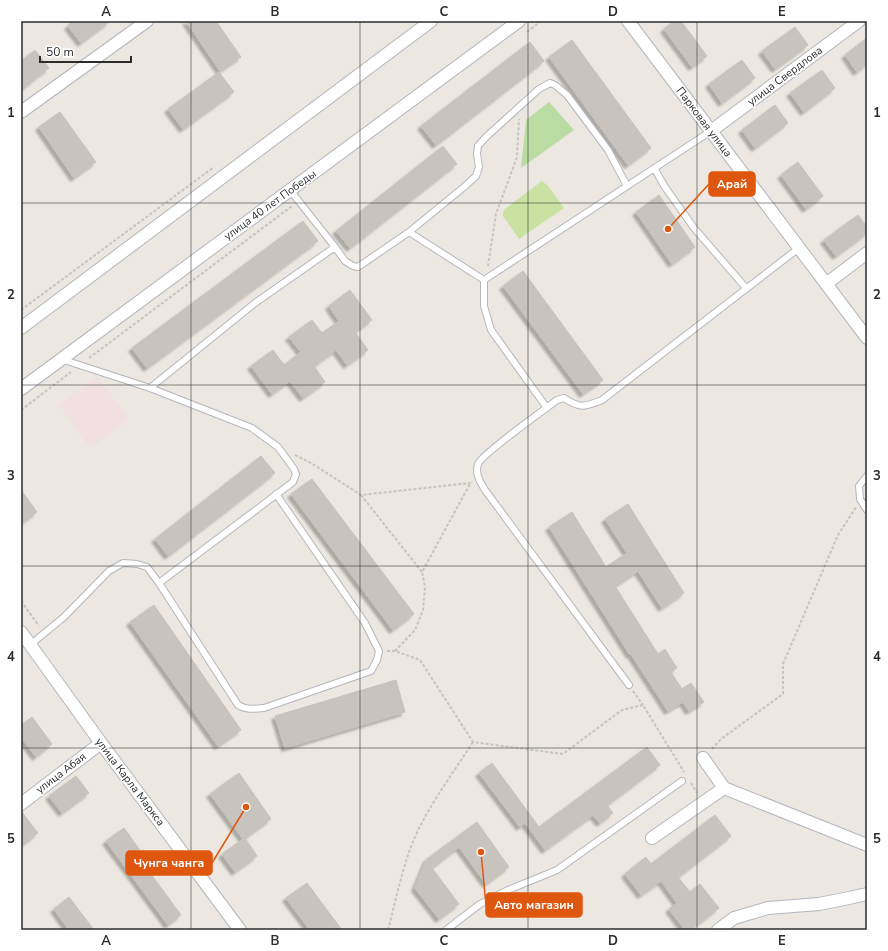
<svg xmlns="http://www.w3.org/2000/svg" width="888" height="951" font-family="'Nunito Sans',sans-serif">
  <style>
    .medical { fill: #f1dfe1 }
    .green { fill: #b9dca3 }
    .pitch { fill: #c9e2a1 }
    .building { fill: #c8c3bf; stroke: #c8c2ba; filter: url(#shadow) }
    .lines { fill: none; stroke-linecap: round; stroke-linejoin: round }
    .lane-casing { stroke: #b4b6be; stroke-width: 8 }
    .street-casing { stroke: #b4b6be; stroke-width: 14 }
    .path { stroke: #c4c4c4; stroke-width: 2; stroke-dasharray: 3 2; stroke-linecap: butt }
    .lane { stroke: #fff; stroke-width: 6 }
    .street { stroke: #fff; stroke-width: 12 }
    .grid { fill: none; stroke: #2c2c2c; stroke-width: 1; stroke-opacity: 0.55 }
    .labels { text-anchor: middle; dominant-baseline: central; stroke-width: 3; stroke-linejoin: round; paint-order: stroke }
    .street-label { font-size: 11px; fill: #2c2c2c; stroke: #fff }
    .leader { fill: none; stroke: #df570e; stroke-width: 1.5 }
    .callout-dot { fill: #df570e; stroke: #fff; stroke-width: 1.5 }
    .callout { fill: #df570e; stroke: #df570e; stroke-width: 1.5 }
    .callout-label { font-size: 12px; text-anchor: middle; font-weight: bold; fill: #fff }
    .neatline { fill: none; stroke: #2c2c2c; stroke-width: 1.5 }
    .grid-label { font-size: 13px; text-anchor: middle; font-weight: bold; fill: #2c2c2c }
  </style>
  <defs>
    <filter id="shadow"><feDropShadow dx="-3.5" dy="3.5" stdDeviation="1" flood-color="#0004"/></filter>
  </defs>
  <rect width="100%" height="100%" fill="#ece7e0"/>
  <!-- medical -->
  <path class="medical" d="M 97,377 L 129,419 L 90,448 L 59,405 Z"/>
  <!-- green -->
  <path class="green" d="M 549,102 L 574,130 L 521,168 L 526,120 Z"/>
  <!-- pitch -->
  <path class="pitch" d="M 542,181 L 548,186 L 564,208 L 519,239 L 503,216 L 503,212 L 505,209 Z"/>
  <!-- building -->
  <path class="building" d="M 73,21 L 110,21 L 81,43 L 68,26 Z
    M 186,21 L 216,21 L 241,57 L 220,71 Z
    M 674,21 L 681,21 L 707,56 L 692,67 L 664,29 Z
    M 795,27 L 808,45 L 775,69 L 762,51 Z
    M 867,38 L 867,64 L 857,72 L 845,55 Z
    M 572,40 L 651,148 L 628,165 L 549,57 Z
    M 530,42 L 544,61 L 436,145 L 421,126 Z
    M 35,50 L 49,68 L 21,90 L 21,61 Z
    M 742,60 L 755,78 L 722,103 L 709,84 Z
    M 822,70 L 835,88 L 804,112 L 790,93 Z
    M 219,72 L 234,92 L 183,129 L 168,109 Z
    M 775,105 L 788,123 L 755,148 L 742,130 Z
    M 60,112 L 96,162 L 74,178 L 39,127 Z
    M 443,146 L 457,164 L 350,248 L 336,231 Z
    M 798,162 L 823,196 L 806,209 L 781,175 Z
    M 659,195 L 695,247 L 672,264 L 636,212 Z
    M 858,215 L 867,227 L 867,233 L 836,256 L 824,240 Z
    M 303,221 L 318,241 L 147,368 L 132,348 Z
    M 523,271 L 603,380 L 583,394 L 503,286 Z
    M 350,290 L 372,320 L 355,332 L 368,350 L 347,365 L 336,350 L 314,366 L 325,382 L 303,398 L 290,381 L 272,394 L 251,366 L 273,350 L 284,365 L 301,352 L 289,337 L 312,320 L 322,333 L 339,321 L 329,306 Z
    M 261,456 L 275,473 L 168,556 L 155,539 Z
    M 312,479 L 414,614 L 393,630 L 291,494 Z
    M 21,490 L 37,512 L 21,524 Z
    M 628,504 L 684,593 L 662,608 L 638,571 L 615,586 L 658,654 L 665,649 L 677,668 L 671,672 L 682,689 L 691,683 L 704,702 L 689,711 L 683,702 L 668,711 L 631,654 L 630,655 L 549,527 L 572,512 L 606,567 L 627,553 L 605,519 Z
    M 154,605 L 241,730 L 218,746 L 130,622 Z
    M 396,680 L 405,712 L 285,748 L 275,716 Z
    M 32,717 L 52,744 L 36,757 L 21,737 L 21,725 Z
    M 647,747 L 660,765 L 607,805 L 613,813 L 600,823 L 593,815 L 545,850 L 525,823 L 520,827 L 479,773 L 492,763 L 539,827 Z
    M 239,773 L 271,819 L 245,838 L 257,856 L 235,872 L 222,854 L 243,839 L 210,794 Z
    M 76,776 L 89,793 L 62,813 L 49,796 Z
    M 21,811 L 38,833 L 21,846 Z
    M 715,815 L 731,836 L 678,877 L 690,892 L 700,884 L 719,908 L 690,930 L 685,930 L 669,909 L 677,903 L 661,881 L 641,895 L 625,874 L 646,857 L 651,864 Z
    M 477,822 L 509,867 L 486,884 L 459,847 L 432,868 L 459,904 L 439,919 L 415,888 L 427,859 Z
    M 124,828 L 152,867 L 148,870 L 181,915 L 168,925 L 106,841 Z
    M 307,883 L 342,930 L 310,930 L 286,898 Z
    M 69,897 L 94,930 L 69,930 L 54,909 Z"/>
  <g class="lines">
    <!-- lane casing -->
    <g class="lane-casing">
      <path id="lane" d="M 654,168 L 665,187 L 694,228 L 746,288
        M 290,190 L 335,247 L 345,261 L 353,266 L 358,267 L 409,232 L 484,280
        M 409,232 L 464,187 L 476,176 L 479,167 L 477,154 L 478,146 L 486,137 L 539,89 L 550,83 L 555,85 L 567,95 L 608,150 L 627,186
        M 61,359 L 150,388 L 252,428 L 278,447 L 294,469 L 296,474 L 293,482 L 159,583
        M 150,388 L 255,303 L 335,247
        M 547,408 L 491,330 L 484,306 L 484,280 L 711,131
        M 867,476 L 859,486 L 860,499 L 867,510
        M 30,645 L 64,617 L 109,571 L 123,563 L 137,564 L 147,567 L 159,583 L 238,705 C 246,710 254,709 264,708 L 371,671 L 377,660 L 379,651 L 365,623 L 276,494
        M 629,685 L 485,490 C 480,481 475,475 478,464 C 482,454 544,410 557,400 L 564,398 C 581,409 584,407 602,400 L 799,248
        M 446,930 L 480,904 L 508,890 L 557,870 L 682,781"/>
    </g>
    <!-- street casing -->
    <g class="street-casing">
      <path id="street" d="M 628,21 L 867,338
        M 21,112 L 147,21
        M 711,131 L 859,21
        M 826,284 L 867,253
        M 21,328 L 431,21
        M 21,389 L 519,21
        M 21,632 L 101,743 L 240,930
        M 703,758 L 724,788 L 867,845
        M 21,804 L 101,743
        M 652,838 L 724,788
        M 718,930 L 734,918 L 768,908 L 819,904 L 849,898 L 867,894"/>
    </g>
    <!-- path -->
    <path class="path" d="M 527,32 L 541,21
      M 488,266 L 496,214 L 517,157 L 519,119
      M 21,310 L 214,167
      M 89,358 L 292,206
      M 21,410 L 71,372
      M 295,455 L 311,463 L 361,495 L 470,483
      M 361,495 L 422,572 L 471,482
      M 21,601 L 39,626
      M 387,651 L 395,651 L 420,660 L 473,742 L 563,754 L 622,710 L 643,705 L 684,772
      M 395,651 L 415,630 L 423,610 L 425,587 L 422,572
      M 633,691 L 643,705
      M 712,749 L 721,739 L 783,694 L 783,664 L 838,535 L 856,507
      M 691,783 L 697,793
      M 388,930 C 396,900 402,868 414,839 C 429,805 453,773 473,742"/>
    <!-- lane -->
    <use href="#lane" class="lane"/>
    <!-- street -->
    <use href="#street" class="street"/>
  </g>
  <!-- grid -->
  <path class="grid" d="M 191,21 L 191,930M 360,21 L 360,930M 528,21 L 528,930M 697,21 L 697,930M 21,203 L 867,203M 21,385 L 867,385M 21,566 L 867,566M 21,748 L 867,748"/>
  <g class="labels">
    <!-- street labels -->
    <g class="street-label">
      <text transform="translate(785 76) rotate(-37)">улица Свердлова</text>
      <text transform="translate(704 122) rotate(53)">Парковая улица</text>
      <text transform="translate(270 205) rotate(-36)">улица 40 лет Победы</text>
      <text transform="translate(61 773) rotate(-37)">улица Абая</text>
      <text transform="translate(130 782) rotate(53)">улица Карла Маркса</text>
    </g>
  </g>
  <!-- callouts -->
  <path class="leader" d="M668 229L709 184M246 807L212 863M481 852L486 905"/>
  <g class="callout-dot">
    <circle cx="668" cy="229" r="4"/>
    <circle cx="246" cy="807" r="4"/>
    <circle cx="481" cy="852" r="4"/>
  </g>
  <g class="callout">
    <rect x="709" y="172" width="46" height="24" rx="4"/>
    <rect x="126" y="851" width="86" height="24" rx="4"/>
    <rect x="486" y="893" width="96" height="24" rx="4"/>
  </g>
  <g class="callout-label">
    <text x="732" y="188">Арай</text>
    <text x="169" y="867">Чунга чанга</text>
    <text x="534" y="909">Авто магазин</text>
  </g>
  <!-- border -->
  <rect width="888" height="951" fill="none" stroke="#ffffff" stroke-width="44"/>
  <!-- scale -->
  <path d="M40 56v6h91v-6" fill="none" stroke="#2c2c2c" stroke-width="2"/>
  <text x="46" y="56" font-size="12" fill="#2c2c2c" stroke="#ffffff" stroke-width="3" paint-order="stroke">50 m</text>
  <rect x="22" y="22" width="844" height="907" class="neatline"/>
  <g class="grid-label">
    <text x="106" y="16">A</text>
    <text x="275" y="16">B</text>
    <text x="444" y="16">C</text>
    <text x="613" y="16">D</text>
    <text x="782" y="16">E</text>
    <text x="11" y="117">1</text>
    <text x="877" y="117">1</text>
    <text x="11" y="299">2</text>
    <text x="877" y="299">2</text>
    <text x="11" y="480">3</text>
    <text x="877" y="480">3</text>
    <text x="11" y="661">4</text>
    <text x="877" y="661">4</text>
    <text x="11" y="843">5</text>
    <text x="877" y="843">5</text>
    <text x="106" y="945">A</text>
    <text x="275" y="945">B</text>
    <text x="444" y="945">C</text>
    <text x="613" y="945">D</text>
    <text x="782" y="945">E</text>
  </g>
</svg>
